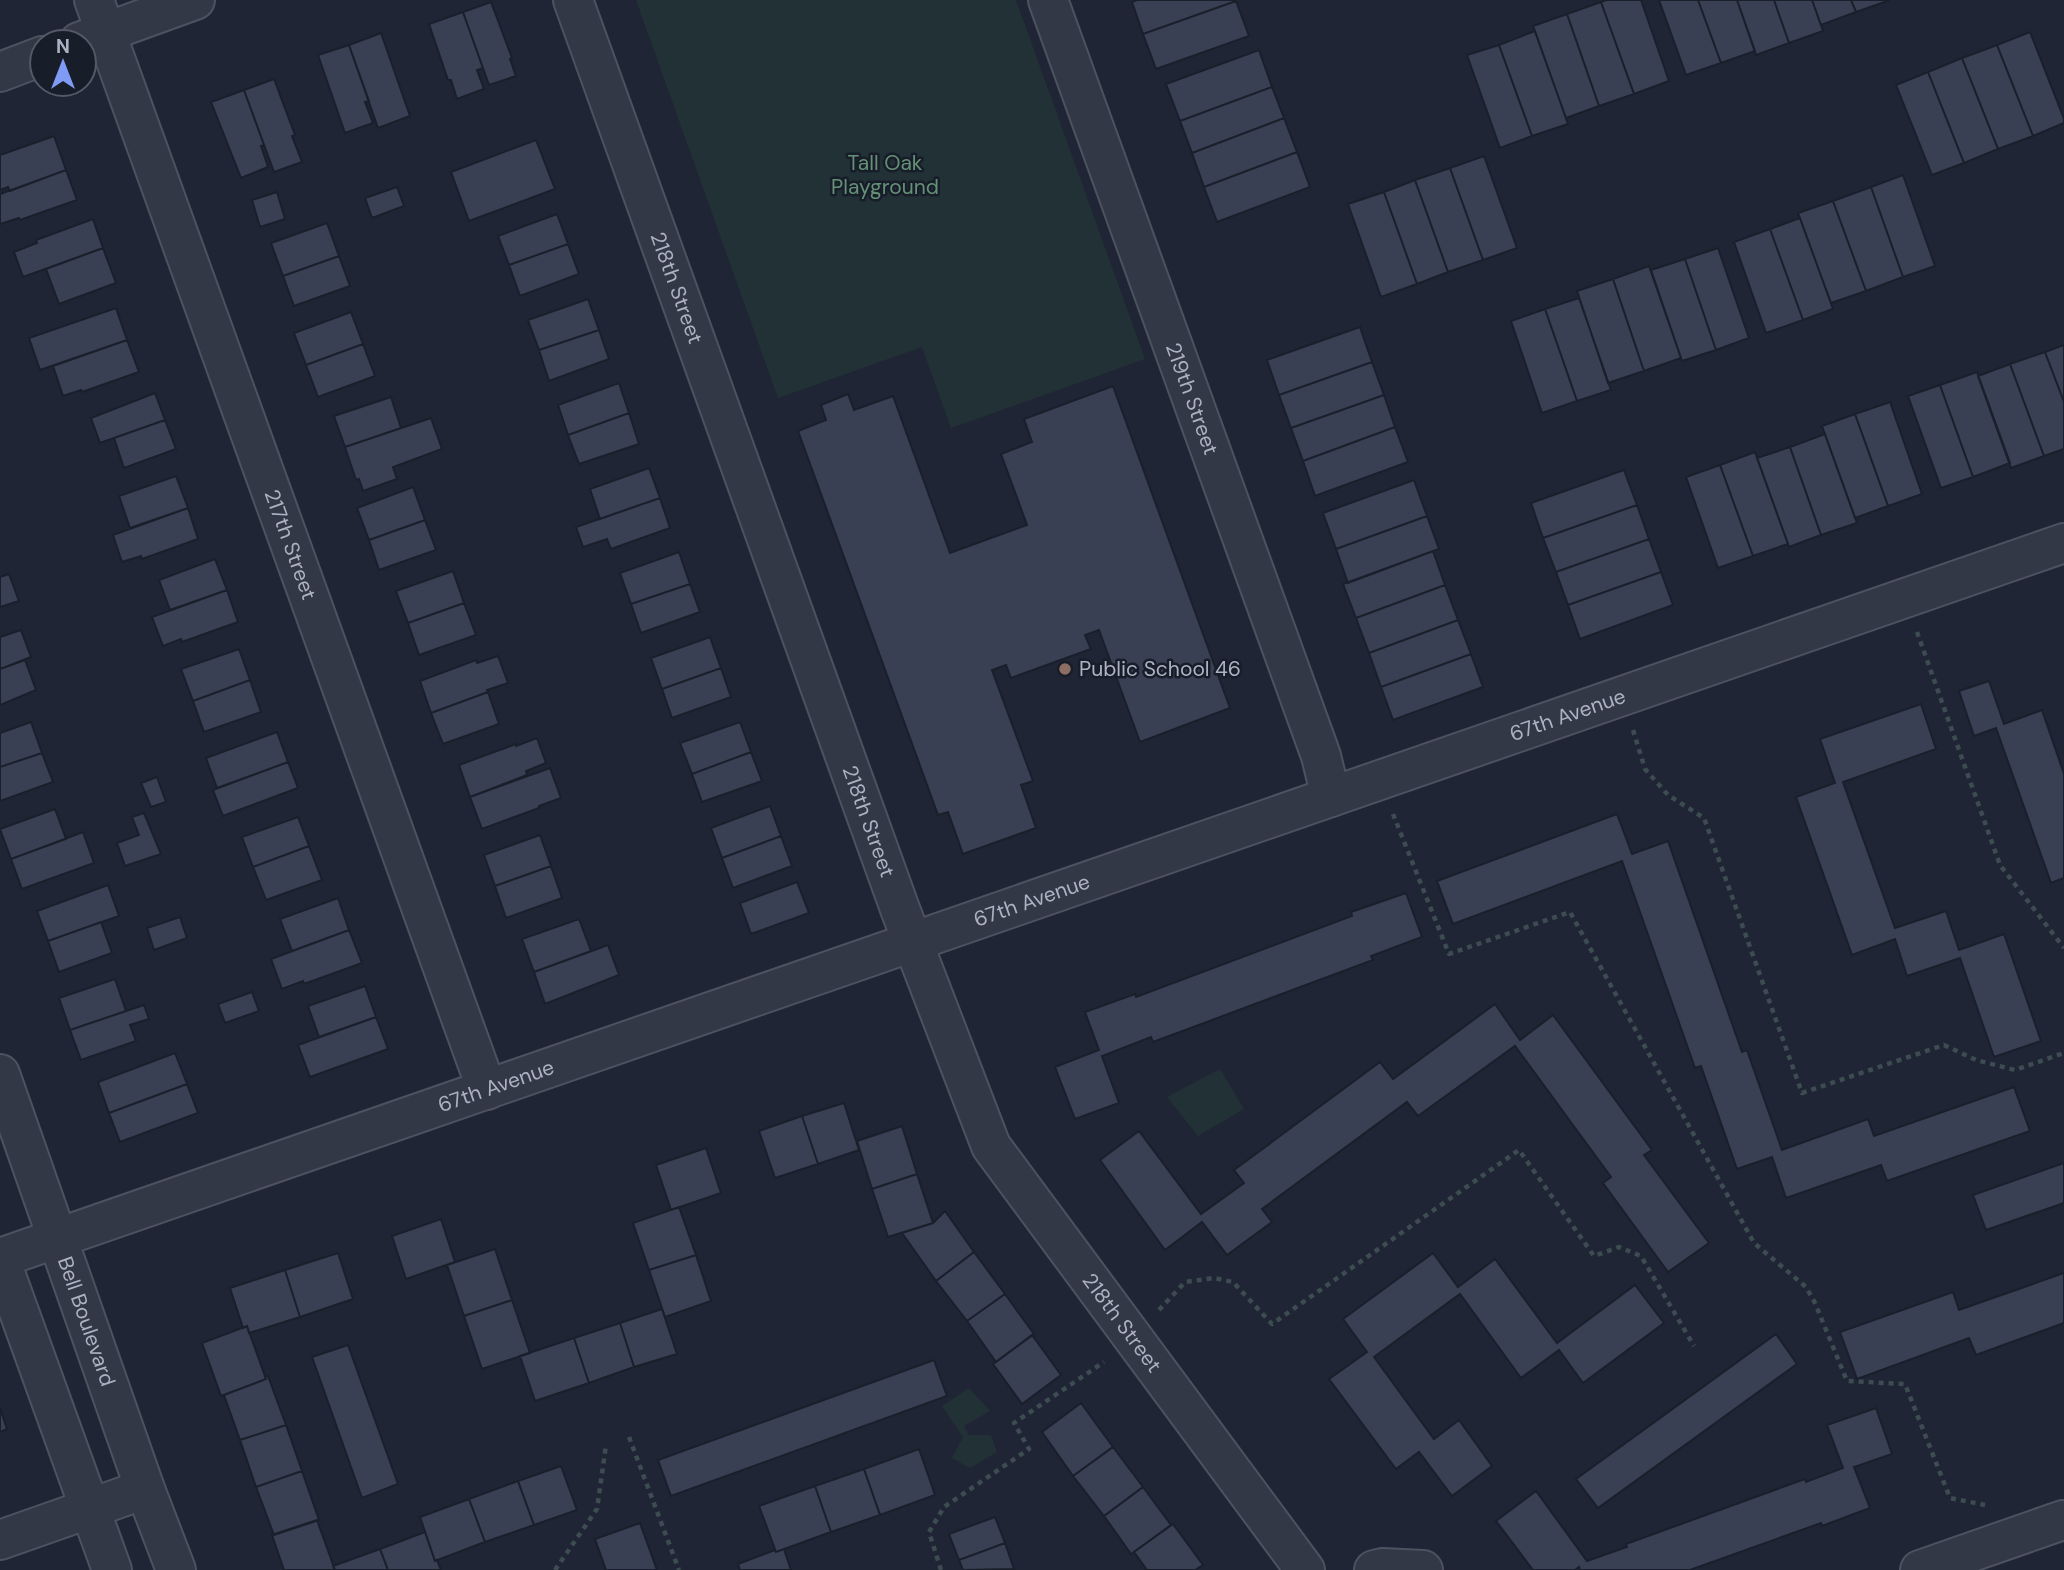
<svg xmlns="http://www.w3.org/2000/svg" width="2064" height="1570" font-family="'DM Sans',sans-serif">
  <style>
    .green { fill: #213136 }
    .building { fill: #394053; stroke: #1a1f2c; stroke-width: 2 }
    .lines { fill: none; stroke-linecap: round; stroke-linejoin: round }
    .minor-casing { stroke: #4d5261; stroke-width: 42 }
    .path { stroke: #3c4c51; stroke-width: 4.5; stroke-dasharray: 5 5; stroke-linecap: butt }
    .minor { stroke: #333846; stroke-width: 38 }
    .education-dot { fill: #8d6e63; stroke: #181d2a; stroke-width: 2.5 }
    .labels { text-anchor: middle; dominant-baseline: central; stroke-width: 5; stroke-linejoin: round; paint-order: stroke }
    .park-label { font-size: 21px; fill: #659276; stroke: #181d2a }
    .street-label { font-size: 21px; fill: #adb2c3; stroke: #181d2a }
    .poi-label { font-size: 21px; fill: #adb2c3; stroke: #181d2a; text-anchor: start }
  </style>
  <rect width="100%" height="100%" fill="#202535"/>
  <!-- green -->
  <path class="green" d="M 636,0 L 1016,0 L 1145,359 L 951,428 L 922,347 L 778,398 Z
    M 1220,1069 L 1244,1109 L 1198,1136 L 1167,1097 Z
    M 969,1388 L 990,1411 L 964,1426 L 969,1435 L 991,1435 L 997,1452 L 970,1468 L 952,1458 L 963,1437 L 942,1406 Z"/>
  <!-- building -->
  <path class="building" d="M 1137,0 L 1236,0 L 1236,1 L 1143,34 L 1132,2 Z
    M 1606,0 L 1641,0 L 1669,81 L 1634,94 L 1601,2 Z
    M 1659,0 L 1698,0 L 1721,63 L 1686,75 Z
    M 1698,0 L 1737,0 L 1755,51 L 1721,63 Z
    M 1737,0 L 1774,0 L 1789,43 L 1756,55 Z
    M 1774,0 L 1812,0 L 1823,31 L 1789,43 Z
    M 1812,0 L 1851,0 L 1856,12 L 1821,25 Z
    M 1851,0 L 1890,0 L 1856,12 Z
    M 1236,1 L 1249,36 L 1156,69 L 1143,34 Z
    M 491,2 L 512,58 L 510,59 L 516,76 L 489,85 L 463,12 Z
    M 1601,2 L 1634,94 L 1599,106 L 1567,14 Z
    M 463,12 L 483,68 L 477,70 L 484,89 L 457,99 L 451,80 L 448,80 L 429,24 Z
    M 1567,14 L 1599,106 L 1566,118 L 1533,26 Z
    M 1535,31 L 1568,124 L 1532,136 L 1499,45 Z
    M 2030,32 L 2064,119 L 2064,123 L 2033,136 L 1997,45 Z
    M 381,33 L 410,116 L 378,128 L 349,45 Z
    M 349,45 L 369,101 L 365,102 L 373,123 L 345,133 L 318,55 Z
    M 1499,45 L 1532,136 L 1500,148 L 1467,55 Z
    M 1997,45 L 2033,136 L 1998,149 L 1962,58 Z
    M 1259,50 L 1272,87 L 1180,121 L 1166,84 Z
    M 1962,58 L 1998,149 L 1964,163 L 1928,72 Z
    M 1928,72 L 1964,163 L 1932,175 L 1896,85 Z
    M 274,79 L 295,135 L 292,136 L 302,162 L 274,172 L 244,90 Z
    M 1272,87 L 1284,118 L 1192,153 L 1180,121 Z
    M 244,90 L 264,145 L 261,146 L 268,167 L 241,178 L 211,102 Z
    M 1284,118 L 1297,152 L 1204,187 L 1192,153 Z
    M 54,136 L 66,170 L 10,191 L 8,187 L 0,190 L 0,155 Z
    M 536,140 L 555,189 L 469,221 L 451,172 Z
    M 1297,152 L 1310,187 L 1217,222 L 1204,187 Z
    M 1484,156 L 1517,248 L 1483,260 L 1450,168 Z
    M 1450,168 L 1483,260 L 1448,272 L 1415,180 Z
    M 66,170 L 77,200 L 20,220 L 19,218 L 0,224 L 0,194 Z
    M 1903,175 L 1935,266 L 1903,277 L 1871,187 Z
    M 1415,180 L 1448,272 L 1417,284 L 1384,192 Z
    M 397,187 L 404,206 L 372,218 L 365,198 Z
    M 1871,187 L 1903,277 L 1866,291 L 1833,201 Z
    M 277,192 L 285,219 L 260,227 L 252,200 Z
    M 1384,192 L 1417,284 L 1381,297 L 1348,204 Z
    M 1833,201 L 1866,291 L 1831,303 L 1798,213 Z
    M 557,214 L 568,244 L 509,265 L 498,236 Z
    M 1800,218 L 1833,309 L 1803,320 L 1770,229 Z
    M 93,219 L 103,248 L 23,277 L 14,252 L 37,243 L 36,240 Z
    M 327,223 L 339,256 L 283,276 L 271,243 Z
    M 1770,229 L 1803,320 L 1766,333 L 1734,242 Z
    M 568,244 L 579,274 L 520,296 L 509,265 Z
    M 103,248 L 116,283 L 59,304 L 46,269 Z
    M 1718,248 L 1749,338 L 1716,350 L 1685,259 Z
    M 339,256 L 350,286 L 294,306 L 283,276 Z
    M 1685,259 L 1716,350 L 1682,361 L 1651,270 Z
    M 1649,266 L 1681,358 L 1644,371 L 1613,279 Z
    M 1613,279 L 1644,371 L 1608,383 L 1577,291 Z
    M 1579,298 L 1611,390 L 1577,401 L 1545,309 Z
    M 588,299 L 599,330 L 539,350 L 528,320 Z
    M 116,308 L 127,340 L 40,370 L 29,338 Z
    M 1545,309 L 1577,401 L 1542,413 L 1511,321 Z
    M 351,312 L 363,344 L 306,365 L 294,333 Z
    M 1360,327 L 1372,362 L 1279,395 L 1267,360 Z
    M 599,330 L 609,359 L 549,381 L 539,350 Z
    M 127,340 L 139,372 L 82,392 L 81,390 L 63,396 L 53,366 Z
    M 363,344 L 375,376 L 318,397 L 306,365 Z
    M 2064,345 L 2064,402 L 2045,352 Z
    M 2045,352 L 2064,402 L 2064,449 L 2044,456 L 2010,364 Z
    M 1372,362 L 1384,395 L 1291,428 L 1279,395 Z
    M 2010,364 L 2044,456 L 2011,468 L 1978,376 Z
    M 1977,372 L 2010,463 L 1973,477 L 1940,385 Z
    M 619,383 L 629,413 L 568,435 L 558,405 Z
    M 1940,385 L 1973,477 L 1941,488 L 1908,396 Z
    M 1113,386 L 1230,708 L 1140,742 L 1099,630 L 1085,635 L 1091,649 L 1011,678 L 1006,665 L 992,670 L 1033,781 L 1021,785 L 1036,828 L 963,854 L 948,812 L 938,815 L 798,431 L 826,420 L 821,405 L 848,394 L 854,410 L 893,396 L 950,553 L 1027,525 L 1001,454 L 1032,442 L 1024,419 Z
    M 155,393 L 165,420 L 100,443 L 91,418 Z
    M 1384,395 L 1395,427 L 1303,461 L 1291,428 Z
    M 391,397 L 401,428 L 345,447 L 334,416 Z
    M 1890,402 L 1922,494 L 1888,506 L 1855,414 Z
    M 629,413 L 639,444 L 579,464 L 568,435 Z
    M 1855,414 L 1888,506 L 1855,518 L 1822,426 Z
    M 431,418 L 442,449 L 393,467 L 397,479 L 363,491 L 359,479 L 356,480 L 345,447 Z
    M 165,420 L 176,449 L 124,468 L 114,438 Z
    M 1395,427 L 1408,462 L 1315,496 L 1303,461 Z
    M 1825,434 L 1857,523 L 1821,535 L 1790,447 Z
    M 1790,447 L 1821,535 L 1789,547 L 1757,458 Z
    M 1755,452 L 1788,544 L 1753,556 L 1720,465 Z
    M 1720,465 L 1753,556 L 1718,568 L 1686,477 Z
    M 649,468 L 660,498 L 600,519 L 590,489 Z
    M 1624,470 L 1637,505 L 1543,538 L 1531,503 Z
    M 176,476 L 188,508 L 130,528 L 119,496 Z
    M 1414,480 L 1427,516 L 1336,549 L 1323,513 Z
    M 413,487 L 425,520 L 369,540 L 357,508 Z
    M 660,498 L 670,528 L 611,549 L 607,539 L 583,547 L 576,527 Z
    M 1637,505 L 1649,539 L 1556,572 L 1543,538 Z
    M 188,508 L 198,539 L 142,559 L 141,556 L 122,562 L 113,535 Z
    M 1427,516 L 1439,549 L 1348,583 L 1336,549 Z
    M 425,520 L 436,550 L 379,570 L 369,540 Z
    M 1649,539 L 1661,572 L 1568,605 L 1556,572 Z
    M 1433,551 L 1445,585 L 1356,618 L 1343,584 Z
    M 679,552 L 690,584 L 631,604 L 620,573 Z
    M 215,559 L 227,590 L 170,610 L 159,580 Z
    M 453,571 L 464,603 L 408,623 L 396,591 Z
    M 1661,572 L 1673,605 L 1580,639 L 1568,605 Z
    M 9,574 L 19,601 L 0,607 L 0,577 Z
    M 690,584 L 700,612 L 641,633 L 631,604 Z
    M 1445,585 L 1458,620 L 1369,653 L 1356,618 Z
    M 227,590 L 238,622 L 182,642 L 181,639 L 163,646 L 152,617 Z
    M 464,603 L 476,635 L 419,655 L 408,623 Z
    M 1458,620 L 1471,654 L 1381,687 L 1369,653 Z
    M 21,630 L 31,657 L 0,669 L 0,637 Z
    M 710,637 L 721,668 L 662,689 L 651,658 Z
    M 239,649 L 250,680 L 193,701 L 181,669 Z
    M 1471,654 L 1483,687 L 1393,720 L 1381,687 Z
    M 498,656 L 508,683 L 487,690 L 488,692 L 431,713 L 420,681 L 476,660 L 477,663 Z
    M 25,660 L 36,690 L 0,705 L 0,669 Z
    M 721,668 L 731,697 L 672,718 L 662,689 Z
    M 250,680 L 261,712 L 204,732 L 193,701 Z
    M 1989,681 L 2004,724 L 2042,710 L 2064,774 L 2064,878 L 2051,883 L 1996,728 L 1974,736 L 1959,691 Z
    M 488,692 L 499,724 L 443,744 L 431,713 Z
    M 1921,704 L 1936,749 L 1843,782 L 1895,928 L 1946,911 L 1959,950 L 2004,934 L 2041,1041 L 1994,1057 L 1960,958 L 1907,976 L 1895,939 L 1852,955 L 1796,797 L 1835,783 L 1820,739 Z
    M 31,722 L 42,753 L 0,767 L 0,733 Z
    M 740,722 L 751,752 L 692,774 L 680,743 Z
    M 277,732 L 288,762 L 217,788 L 206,758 Z
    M 537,738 L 546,763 L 526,771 L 527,775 L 470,797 L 459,765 L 516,744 L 516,746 Z
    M 751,752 L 762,781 L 702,802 L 692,774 Z
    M 42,753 L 53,782 L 0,801 L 0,767 Z
    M 288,762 L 298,788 L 223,816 L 213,790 Z
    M 550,768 L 561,798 L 539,806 L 539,808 L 482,829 L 470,797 Z
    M 157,777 L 166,802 L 151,807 L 141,783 Z
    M 770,806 L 781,836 L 722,858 L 711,828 Z
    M 55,809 L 66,839 L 11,859 L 0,829 Z
    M 144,813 L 161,854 L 125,866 L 117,843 L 139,835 L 132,817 Z
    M 1617,814 L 1632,854 L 1668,841 L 1742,1052 L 1747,1050 L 1782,1150 L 1868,1119 L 1874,1136 L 2014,1087 L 2030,1131 L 1887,1181 L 1881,1165 L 1786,1198 L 1772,1157 L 1737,1169 L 1701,1066 L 1695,1068 L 1622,861 L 1453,924 L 1437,881 Z
    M 298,817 L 309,846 L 253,867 L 242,837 Z
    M 83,832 L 94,863 L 22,889 L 11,859 Z
    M 540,835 L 551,866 L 495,886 L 484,855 Z
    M 781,836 L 792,866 L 733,888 L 722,858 Z
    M 309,846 L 322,880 L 266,900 L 253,867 Z
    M 551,866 L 562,898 L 506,918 L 495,886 Z
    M 797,882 L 809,913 L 751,934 L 740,903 Z
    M 108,885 L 119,916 L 48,941 L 37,911 Z
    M 1406,893 L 1422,937 L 1371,956 L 1373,960 L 1153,1042 L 1151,1037 L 1102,1056 L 1119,1103 L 1075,1119 L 1055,1067 L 1099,1050 L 1085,1012 L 1135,994 L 1136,997 L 1352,916 L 1351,912 Z
    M 338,898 L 349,930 L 292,951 L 280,919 Z
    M 180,917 L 187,938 L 154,950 L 147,928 Z
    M 579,919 L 591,951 L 534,972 L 522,939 Z
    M 101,922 L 112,953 L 59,972 L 48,941 Z
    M 349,930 L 362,963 L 304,984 L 303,981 L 282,989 L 271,959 Z
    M 608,945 L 619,975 L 545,1004 L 534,972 Z
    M 115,979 L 126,1011 L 70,1030 L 59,998 Z
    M 365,986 L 376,1017 L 319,1037 L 308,1006 Z
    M 252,992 L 259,1011 L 225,1023 L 218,1004 Z
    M 1495,1004 L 1520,1040 L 1553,1015 L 1652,1150 L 1644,1155 L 1709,1243 L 1668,1272 L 1603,1183 L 1611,1177 L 1515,1046 L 1418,1116 L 1407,1102 L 1262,1209 L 1272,1222 L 1227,1255 L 1202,1222 L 1165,1250 L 1100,1160 L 1139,1131 L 1201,1214 L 1244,1183 L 1234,1170 L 1380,1062 L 1393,1079 Z
    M 144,1005 L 149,1019 L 130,1025 L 136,1041 L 81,1060 L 70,1030 Z
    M 376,1017 L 388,1049 L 310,1077 L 298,1045 Z
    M 175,1053 L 187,1084 L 109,1113 L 98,1082 Z
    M 187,1084 L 198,1113 L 120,1142 L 109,1113 Z
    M 844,1103 L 859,1150 L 818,1164 L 802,1116 Z
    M 802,1116 L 818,1164 L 775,1178 L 759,1131 Z
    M 902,1126 L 917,1174 L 872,1189 L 857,1141 Z
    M 706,1148 L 721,1193 L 671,1210 L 656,1165 Z
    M 2064,1163 L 2064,1203 L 1986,1230 L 1973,1195 Z
    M 917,1174 L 933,1223 L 888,1237 L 872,1189 Z
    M 679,1207 L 696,1255 L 649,1270 L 633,1223 Z
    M 945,1211 L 974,1252 L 936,1281 L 902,1233 L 933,1223 Z
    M 441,1219 L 455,1262 L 406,1279 L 392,1236 Z
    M 495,1249 L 512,1300 L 464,1316 L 447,1265 Z
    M 974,1252 L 1005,1294 L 967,1321 L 936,1281 Z
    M 338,1253 L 353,1299 L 300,1317 L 285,1270 Z
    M 1433,1253 L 1458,1287 L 1495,1259 L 1557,1343 L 1635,1285 L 1664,1323 L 1583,1383 L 1559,1350 L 1521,1378 L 1460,1294 L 1374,1357 L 1434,1439 L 1459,1420 L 1492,1466 L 1452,1496 L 1419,1452 L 1396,1469 L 1329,1379 L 1367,1352 L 1343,1319 Z
    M 696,1255 L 711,1301 L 665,1317 L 649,1270 Z
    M 285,1270 L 300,1317 L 249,1333 L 247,1326 L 243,1328 L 230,1288 Z
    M 2064,1273 L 2064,1323 L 1976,1355 L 1969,1338 L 1857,1379 L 1840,1332 L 1953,1292 L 1959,1310 Z
    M 1005,1294 L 1034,1334 L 996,1362 L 967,1321 Z
    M 512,1300 L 530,1353 L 482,1369 L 464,1316 Z
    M 662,1309 L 677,1354 L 634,1367 L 620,1323 Z
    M 620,1323 L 634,1367 L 589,1383 L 574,1338 Z
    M 247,1326 L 266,1379 L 221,1396 L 202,1343 Z
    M 1776,1334 L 1797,1364 L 1598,1508 L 1576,1479 Z
    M 1032,1335 L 1061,1375 L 1022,1404 L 993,1364 Z
    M 574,1338 L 589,1383 L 535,1401 L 520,1356 Z
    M 348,1345 L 398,1484 L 362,1498 L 312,1357 Z
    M 934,1360 L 947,1396 L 671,1496 L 658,1460 Z
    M 268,1376 L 286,1425 L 240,1440 L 224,1395 L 266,1379 L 265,1377 Z
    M 1081,1403 L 1113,1447 L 1073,1476 L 1042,1432 Z
    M 0,1408 L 7,1429 L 0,1432 Z
    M 1876,1408 L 1892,1454 L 1854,1467 L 1870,1508 L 1822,1526 L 1821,1523 L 1690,1570 L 1580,1570 L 1579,1567 L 1575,1570 L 1533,1570 L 1496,1521 L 1536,1491 L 1587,1561 L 1627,1547 L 1626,1544 L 1805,1479 L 1806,1482 L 1843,1468 L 1827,1425 Z
    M 286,1425 L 302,1471 L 256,1487 L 240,1440 Z
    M 1113,1447 L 1143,1487 L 1104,1516 L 1073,1476 Z
    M 919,1449 L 935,1495 L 880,1515 L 864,1469 Z
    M 561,1466 L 577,1510 L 534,1525 L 518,1481 Z
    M 864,1469 L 880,1515 L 831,1532 L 815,1486 Z
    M 302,1471 L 319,1520 L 274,1535 L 256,1487 Z
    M 518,1481 L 534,1525 L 485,1542 L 469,1499 Z
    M 815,1486 L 831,1532 L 776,1552 L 759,1506 Z
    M 1143,1487 L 1171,1525 L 1131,1554 L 1104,1516 Z
    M 469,1499 L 485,1542 L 435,1561 L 420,1517 Z
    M 995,1517 L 1005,1543 L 959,1560 L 949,1534 Z
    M 317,1520 L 335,1570 L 284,1570 L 272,1535 Z
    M 640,1523 L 657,1570 L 606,1570 L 595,1539 Z
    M 1173,1524 L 1203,1565 L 1195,1570 L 1147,1570 L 1134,1552 Z
    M 425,1532 L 435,1561 L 437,1560 L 441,1570 L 388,1570 L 380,1549 Z
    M 1005,1543 L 1014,1569 L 963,1570 L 959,1560 Z
    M 380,1549 L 388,1570 L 335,1570 L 333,1566 Z
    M 784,1549 L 791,1570 L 740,1570 L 738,1564 L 775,1550 L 776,1552 Z"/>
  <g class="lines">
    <!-- minor casing -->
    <g class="minor-casing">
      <g id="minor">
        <path id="s1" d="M 94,0 L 487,1090"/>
        <path id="s2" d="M 573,0 L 900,909 L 991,1146 L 1305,1570"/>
        <path id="s3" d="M 1048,0 L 1321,756 L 1331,797"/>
        <path d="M 79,42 L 195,0"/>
        <path d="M 0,72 L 42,56"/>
        <path id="s4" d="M 0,1074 L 145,1489 L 176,1570"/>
        <path id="s5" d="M 0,1258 L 2064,543"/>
        <path d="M 0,1259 L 112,1570"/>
        <path d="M 0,1540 L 145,1489"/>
        <path d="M 1374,1570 L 1382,1568 L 1423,1570"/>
        <path d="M 1920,1570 L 2063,1520"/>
      </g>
    </g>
    <!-- path -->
    <path class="path" d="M 1917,632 L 2000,865 L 2064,948
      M 1633,730 L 1645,769 L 1668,795 L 1704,818 L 1802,1093 L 1944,1045 L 1976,1060 L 2015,1070 L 2064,1053
      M 1393,814 L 1449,954 L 1570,912 L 1754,1243 L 1806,1287 L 1815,1303 L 1847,1381 L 1905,1384 L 1950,1498 L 1985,1505
      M 1159,1310 L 1185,1282 L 1214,1278 L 1233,1282 L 1272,1324 L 1519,1150 L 1594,1256 L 1619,1247 L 1641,1256 L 1694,1346
      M 629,1437 L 679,1570
      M 555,1570 L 597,1509 L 606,1445
      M 941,1570 L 929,1532 L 944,1507 L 1029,1449 L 1014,1423 L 1104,1362"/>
    <!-- minor -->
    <use href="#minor" class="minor"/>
  </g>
  <!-- markers -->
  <circle class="education-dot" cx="1065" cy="669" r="7"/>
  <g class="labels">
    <!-- park labels -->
    <g class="park-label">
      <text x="885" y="163">Tall Oak<tspan x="885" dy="24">Playground</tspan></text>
    </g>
    <!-- street labels -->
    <g class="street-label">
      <text stroke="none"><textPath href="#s2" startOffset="306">218th Street</textPath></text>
      <text stroke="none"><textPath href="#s3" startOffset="424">219th Street</textPath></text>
      <text stroke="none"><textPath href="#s1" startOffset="579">217th Street</textPath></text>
      <text stroke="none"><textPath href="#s5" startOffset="1659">67th Avenue</textPath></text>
      <text stroke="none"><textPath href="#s2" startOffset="873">218th Street</textPath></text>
      <text stroke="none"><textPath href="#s5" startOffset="1092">67th Avenue</textPath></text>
      <text stroke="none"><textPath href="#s5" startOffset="525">67th Avenue</textPath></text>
      <text stroke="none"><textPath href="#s4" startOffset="262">Bell Boulevard</textPath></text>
      <text stroke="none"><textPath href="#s2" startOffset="1440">218th Street</textPath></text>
    </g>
    <!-- poi labels -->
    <g class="poi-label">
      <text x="1079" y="669">Public School 46</text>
    </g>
  </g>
  <!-- north arrow -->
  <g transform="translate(63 63)"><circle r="33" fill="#181d2a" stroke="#545967" stroke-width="2"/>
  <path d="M0-5L12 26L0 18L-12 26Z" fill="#809bf5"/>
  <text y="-10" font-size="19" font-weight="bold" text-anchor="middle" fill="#adb2c3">N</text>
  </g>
</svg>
